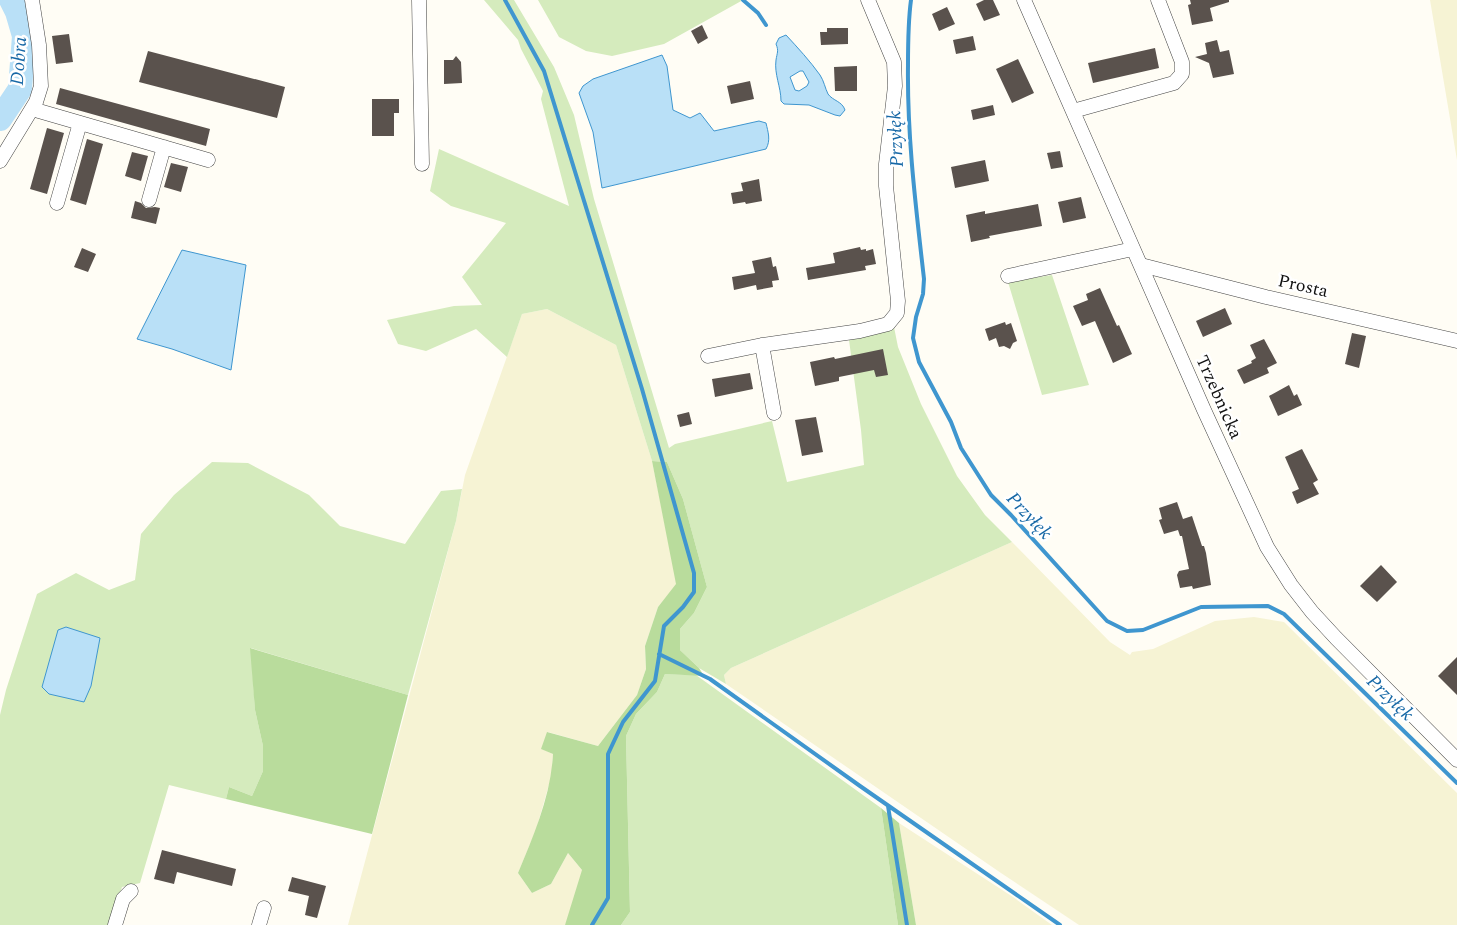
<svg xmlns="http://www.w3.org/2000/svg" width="1457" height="925" font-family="Spectral,serif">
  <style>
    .farmland { fill: #f6f3d4 }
    .green { fill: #d5ebbd }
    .forest { fill: #b9dc9c }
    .water { fill: #b9e0f7; stroke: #3f96cf; fill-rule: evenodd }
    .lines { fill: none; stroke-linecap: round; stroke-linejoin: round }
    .stream { stroke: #3f96cf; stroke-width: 4 }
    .river { stroke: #b9e0f7; stroke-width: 24 }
    .building { fill: #5a524d }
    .minor-casing { stroke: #444; stroke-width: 15 }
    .minor { stroke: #fff; stroke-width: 14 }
    .labels { text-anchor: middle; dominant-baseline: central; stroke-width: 5; stroke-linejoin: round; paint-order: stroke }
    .street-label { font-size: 18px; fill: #111; stroke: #fff }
    .water-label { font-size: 19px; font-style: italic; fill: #1768a6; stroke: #fff }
  </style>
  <rect width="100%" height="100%" fill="#fffdf5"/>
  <!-- farmland -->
  <path class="farmland" d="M 1430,0 L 1457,0 L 1457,160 Z
    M 547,309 L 616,345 L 652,461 L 677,584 L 658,607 L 645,646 L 646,669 L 637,695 L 598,746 L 548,732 L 542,749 L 553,754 L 552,774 L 536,830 L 518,873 L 532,893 L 551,884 L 568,853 L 582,870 L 582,893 L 565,925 L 348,925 L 456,521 L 465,475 L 522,314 Z
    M 1012,542 L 1110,642 L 1130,655 L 1132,652 L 1153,649 L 1215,621 L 1254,617 L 1284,622 L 1457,793 L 1457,925 L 1079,925 L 1001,873 L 726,684 L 724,675 L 731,668 Z
    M 899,823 L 1013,897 L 1052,925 L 916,925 Z"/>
  <!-- green -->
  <path class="green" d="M 484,0 L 514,0 L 554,67 L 574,115 L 594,199 L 669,448 L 675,444 L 772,421 L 787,482 L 864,465 L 861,430 L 849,340 L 894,327 L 898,347 L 921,404 L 957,476 L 985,515 L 1012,542 L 731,668 L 724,675 L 726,684 L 699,668 L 680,650 L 680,629 L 694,613 L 707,587 L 683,499 L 667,462 L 652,461 L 616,345 L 547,309 L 522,314 L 507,357 L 476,329 L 426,351 L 398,344 L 387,320 L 454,306 L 482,305 L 462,277 L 506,223 L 451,206 L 430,191 L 439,149 L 569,206 L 541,99 L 543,91 L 521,49 L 518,40 Z
    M 538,0 L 743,0 L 664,44 L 612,56 L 586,51 L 559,37 Z
    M 1052,275 L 1089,385 L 1042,395 L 1008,282 Z
    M 212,462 L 248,463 L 309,495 L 340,526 L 405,544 L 441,491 L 462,489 L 456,521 L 408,695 L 251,648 L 255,710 L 263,746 L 263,771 L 252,796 L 229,787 L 226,799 L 169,785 L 140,883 L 122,887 L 109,925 L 0,925 L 0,715 L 6,690 L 37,594 L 76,573 L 109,590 L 135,580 L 141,534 L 174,495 Z
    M 665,674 L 696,675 L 881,808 L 898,925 L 621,925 L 630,912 L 626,736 L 636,714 L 657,692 Z"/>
  <!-- forest -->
  <path class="forest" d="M 652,461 L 667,462 L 683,499 L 707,587 L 694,613 L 680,629 L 680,650 L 699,668 L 704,676 L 665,674 L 657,692 L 636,714 L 626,736 L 630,912 L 621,925 L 565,925 L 582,870 L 568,853 L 551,884 L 532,893 L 518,873 C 534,835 551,795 553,754 L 541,749 L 547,732 L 598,746 L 637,695 L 646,669 L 645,646 L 658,607 L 676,584 Z
    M 250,648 L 408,695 L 372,834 L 226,799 L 229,787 L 252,796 L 263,771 L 263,746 L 255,710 Z
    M 881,808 L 899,823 L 916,925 L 898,925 Z"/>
  <!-- water -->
  <path class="water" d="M 786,35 C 798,48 810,61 820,75 C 824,81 825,88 828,94 C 833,101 842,101 845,110 L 840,116 L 835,115 L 809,105 L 784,104 L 781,101 C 781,87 774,74 776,60 C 777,53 779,51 776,44 L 779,38 ZM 800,71 L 803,71 L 809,82 L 807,86 L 799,91 L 795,90 L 790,77 Z
    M 662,55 L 667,66 L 673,110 L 690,118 L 700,113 L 714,131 L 759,121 L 766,123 C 768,132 771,140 766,149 L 602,188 L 593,132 L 579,93 L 583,86 L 593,79 Z
    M 182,250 L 246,265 L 231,370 L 172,349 L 137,339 Z
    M 66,627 L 100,638 L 91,686 L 84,702 L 49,694 L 42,687 L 58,630 Z"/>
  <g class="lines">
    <!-- stream -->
    <path class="stream" d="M 505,0 L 544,71 L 642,389 L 694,573 L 694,592 L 683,607 L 664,626 L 655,681 L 623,722 L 608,754 L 608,898 L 592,925
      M 743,0 L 758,13 L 766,25
      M 911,0 C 908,22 908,43 908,65 C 907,137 916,208 924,279 L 923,294 L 916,317 L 913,338 L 919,362 L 951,422 L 961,448 L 991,495 L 1011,515 L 1107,621 L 1127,631 L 1143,630 L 1201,607 L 1268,606 L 1284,614 L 1457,783
      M 659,654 L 710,679 L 860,786 L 1060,925
      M 888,806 L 907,925"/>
    <!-- river -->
    <path class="river" d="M 0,119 L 20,89 L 24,36 L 17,12 L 11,0"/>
  </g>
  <!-- building -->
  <path class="building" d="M 984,0 L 993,0 L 1000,15 L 984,21 L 976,4 Z
    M 1190,0 L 1229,0 L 1229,2 L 1210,8 L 1213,21 L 1192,25 L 1188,5 L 1191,4 Z
    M 947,7 L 955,24 L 939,31 L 932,14 Z
    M 702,25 L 708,38 L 698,44 L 691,31 Z
    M 827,28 L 848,28 L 848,44 L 821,45 L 820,32 L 827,32 Z
    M 69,34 L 73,62 L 56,64 L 52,36 Z
    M 973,36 L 976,50 L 956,54 L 953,40 Z
    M 1217,40 L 1220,52 L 1229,50 L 1234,74 L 1213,78 L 1209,63 L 1195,57 L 1207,54 L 1205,43 Z
    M 1155,48 L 1159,68 L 1093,83 L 1088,63 Z
    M 148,51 L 285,87 L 277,118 L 139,82 Z
    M 456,56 L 461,62 L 462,83 L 444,84 L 444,60 L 453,60 Z
    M 1018,59 L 1034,93 L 1012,103 L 996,69 Z
    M 857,66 L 857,91 L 835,91 L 834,67 Z
    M 750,81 L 754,99 L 731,104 L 727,86 Z
    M 60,88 L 210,129 L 206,146 L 56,104 Z
    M 372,99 L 399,99 L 399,113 L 394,113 L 394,136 L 372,136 Z
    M 993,105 L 995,115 L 973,120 L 971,110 Z
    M 47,128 L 64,133 L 47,194 L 30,189 Z
    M 87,139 L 103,144 L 86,205 L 70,200 Z
    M 1060,151 L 1063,167 L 1051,169 L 1047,153 Z
    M 132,152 L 148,156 L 141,181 L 125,176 Z
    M 985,160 L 989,181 L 955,188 L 951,167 Z
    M 171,163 L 188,167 L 181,192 L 164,187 Z
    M 759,179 L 762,201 L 746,204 L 745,202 L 733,204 L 731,193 L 743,191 L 741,183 Z
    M 1081,197 L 1086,218 L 1063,223 L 1058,202 Z
    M 135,201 L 141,203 L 146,208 L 155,207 L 160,208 L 156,224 L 131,218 Z
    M 1038,204 L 1042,226 L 989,236 L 990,238 L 971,242 L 966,215 L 985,211 L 985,214 Z
    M 860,247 L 861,250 L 866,249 L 866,251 L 873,249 L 876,264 L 865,266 L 866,270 L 808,280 L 806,268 L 835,263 L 833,253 Z
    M 82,248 L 96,254 L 88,272 L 74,267 Z
    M 771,257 L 773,267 L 776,266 L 779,280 L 772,281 L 773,287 L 757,290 L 756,285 L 734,290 L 732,277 L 755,273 L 752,261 Z
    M 1100,288 L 1117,326 L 1119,325 L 1132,354 L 1113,363 L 1095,321 L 1082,326 L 1073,306 L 1088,300 L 1086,294 Z
    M 1225,308 L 1232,324 L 1203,337 L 1196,321 Z
    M 1005,322 L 1006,325 L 1011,323 L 1017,341 L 1013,343 L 1010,349 L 1004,346 L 999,347 L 996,338 L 989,341 L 985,329 Z
    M 1352,333 L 1366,336 L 1359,368 L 1345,364 Z
    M 1264,339 L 1277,363 L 1267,368 L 1269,373 L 1244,384 L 1237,370 L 1252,363 L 1251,361 L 1256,358 L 1250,345 Z
    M 883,349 L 888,375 L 876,377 L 874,370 L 839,377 L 839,381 L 815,386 L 810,362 L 834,357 L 835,359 Z
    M 750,373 L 753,389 L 715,397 L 712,379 Z
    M 1289,385 L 1294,396 L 1297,394 L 1302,405 L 1278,416 L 1269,396 Z
    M 689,412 L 692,424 L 680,427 L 677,415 Z
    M 816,417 L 823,452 L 802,456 L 795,420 Z
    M 1302,449 L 1318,480 L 1313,483 L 1319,494 L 1297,504 L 1292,492 L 1299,489 L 1285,457 Z
    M 1177,502 L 1183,519 L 1192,516 L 1202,546 L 1204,546 L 1206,553 L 1211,585 L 1193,589 L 1192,586 L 1180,588 L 1177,575 L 1179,571 L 1189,569 L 1182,536 L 1180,536 L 1178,530 L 1164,534 L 1159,520 L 1162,519 L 1159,508 Z
    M 1381,565 L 1397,582 L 1377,602 L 1360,586 Z
    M 1457,657 L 1457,695 L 1438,676 Z
    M 162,850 L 236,869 L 232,886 L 177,872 L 174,884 L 154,879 Z
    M 292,877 L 326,886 L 317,918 L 305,915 L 309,896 L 288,891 Z"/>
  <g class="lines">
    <!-- minor casing -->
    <g class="minor-casing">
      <path id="minor" d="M 419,0 L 422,164
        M 1024,0 L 1204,410 L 1267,547 L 1291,585 L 1312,612 L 1336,638 L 1457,760
        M 32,109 L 208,160
        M 1073,111 L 1174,83 L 1182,74 L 1182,62 L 1158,0
        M 0,161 L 36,102 L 41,86 L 39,45 L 32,0
        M 149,200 L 164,147
        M 57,203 L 80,123
        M 1141,265 L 1266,297 L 1457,341
        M 1008,276 L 1133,249
        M 762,345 L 774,413
        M 708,356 L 762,345 L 860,331 L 888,324 L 897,313 L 898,301 L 886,186 L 886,164 L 895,86 L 894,62 L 868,0
        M 115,925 L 123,899 L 131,891
        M 259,925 L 264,908"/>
    </g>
    <!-- minor -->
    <use href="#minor" class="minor"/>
  </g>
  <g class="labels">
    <!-- street labels -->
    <g class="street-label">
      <text transform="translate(1303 286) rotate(13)">Prosta</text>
      <text transform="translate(1219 397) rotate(66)">Trzebnicka</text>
    </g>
    <!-- water labels -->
    <g class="water-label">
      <text transform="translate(19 61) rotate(-86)">Dobra</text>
      <text transform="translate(896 139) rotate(-93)">Przyłęk</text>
      <text transform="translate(1029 516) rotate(47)">Przyłęk</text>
      <text transform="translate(1390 698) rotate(44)">Przyłęk</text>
    </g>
  </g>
</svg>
